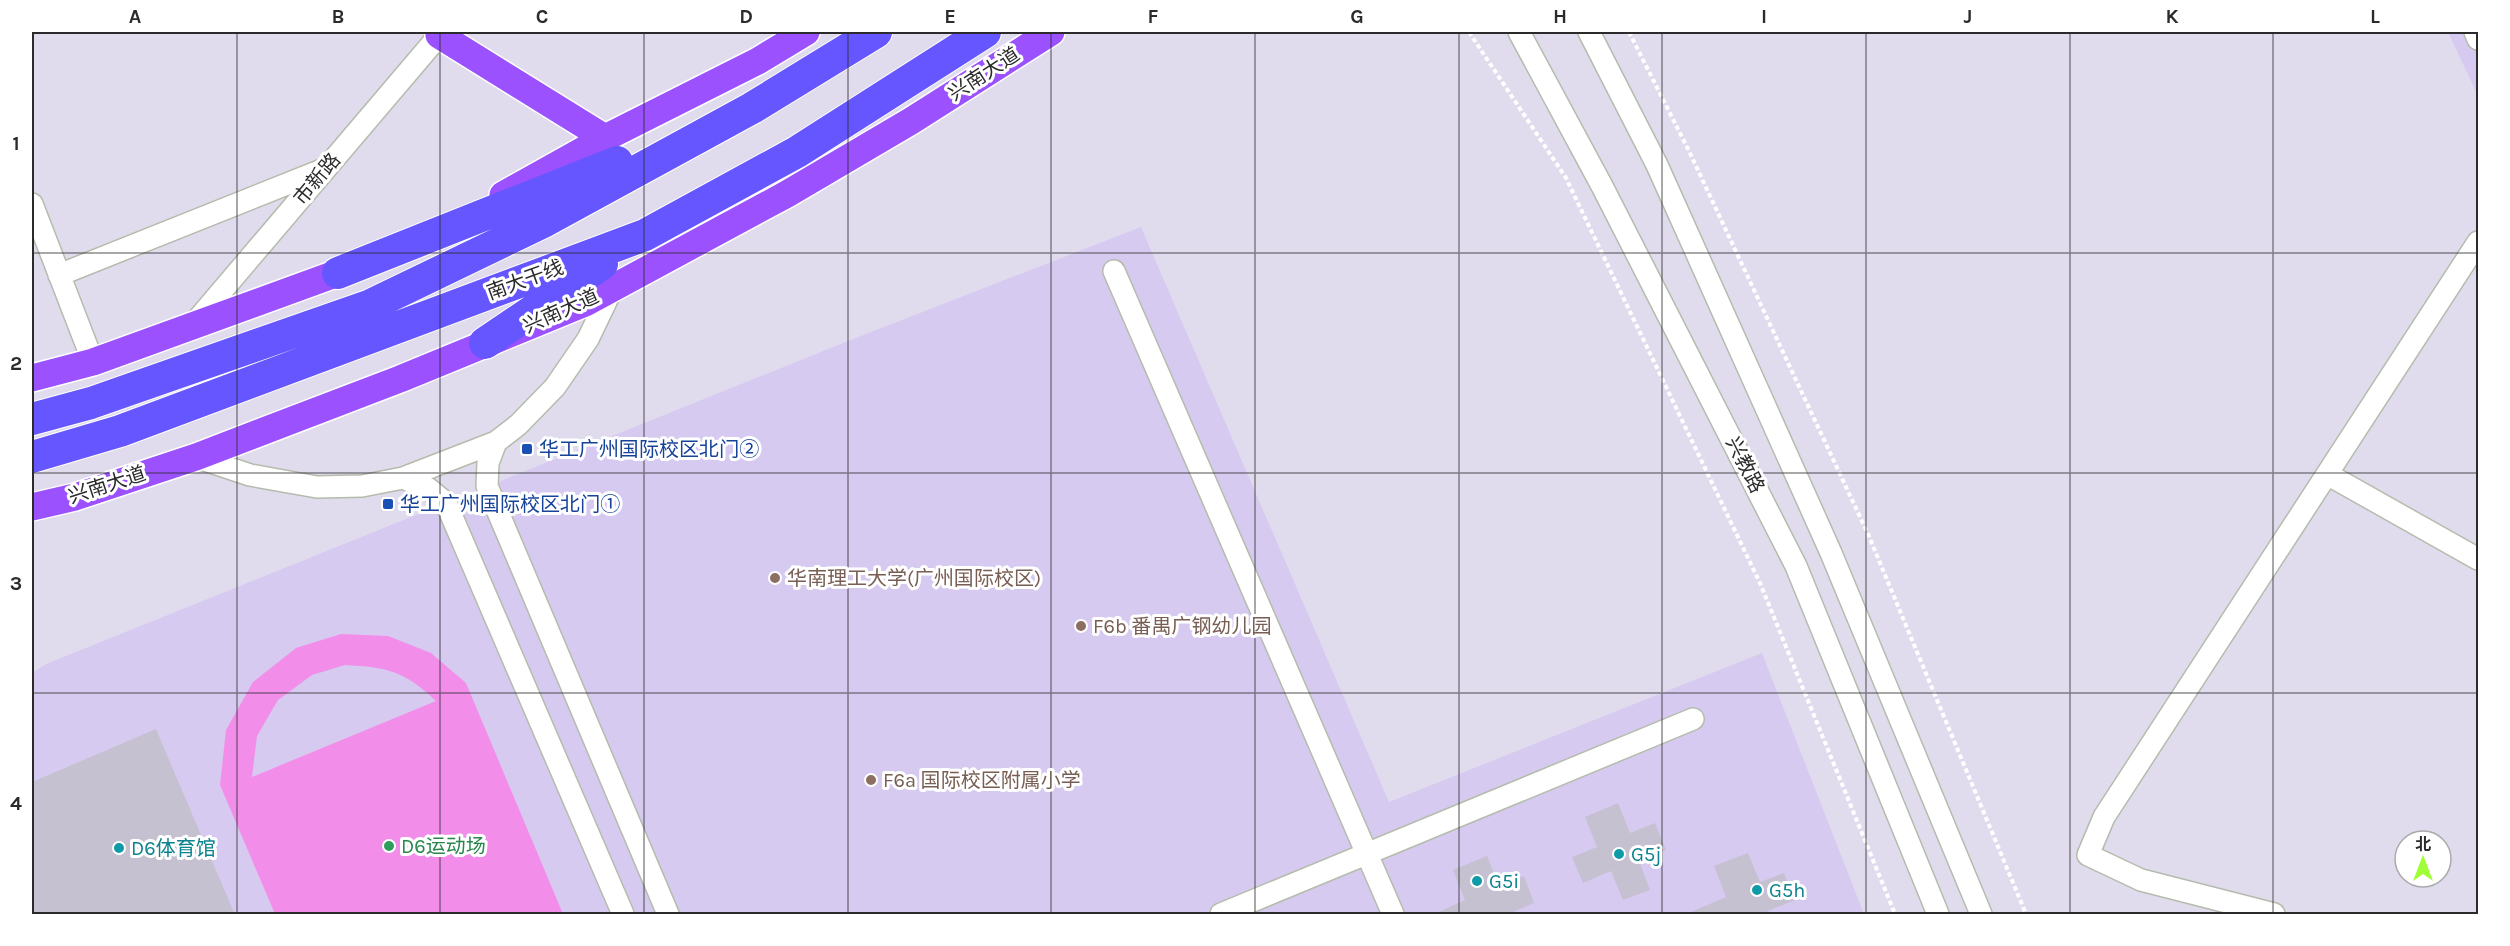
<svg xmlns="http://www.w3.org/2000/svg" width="2510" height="946" font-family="Karla,'Noto Sans SC',sans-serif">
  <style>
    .education { fill: #d7caf1 }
    .pitch { fill: #f28eea; fill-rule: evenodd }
    .building { fill: #c5c1d0 }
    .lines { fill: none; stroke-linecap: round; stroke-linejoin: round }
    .minor-casing { stroke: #b5bcac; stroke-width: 24 }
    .major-casing { stroke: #fff; stroke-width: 30 }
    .highway-casing { stroke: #fff; stroke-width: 34 }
    .path { stroke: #fff; stroke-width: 4; stroke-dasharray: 4.5 3; stroke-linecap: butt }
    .minor { stroke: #fff; stroke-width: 21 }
    .major { stroke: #9b52fe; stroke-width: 27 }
    .highway { stroke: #6656ff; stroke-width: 32 }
    .grid { fill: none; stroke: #2b2b2b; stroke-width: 1.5; stroke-opacity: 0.55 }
    .transit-dot { fill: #1a4fb4; stroke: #fff; stroke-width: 2 }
    .education-dot { fill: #8d6e63; stroke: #fff; stroke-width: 2 }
    .leisure-dot { fill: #2e9e5b; stroke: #fff; stroke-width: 2 }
    .culture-dot { fill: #0f9aa8; stroke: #fff; stroke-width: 2 }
    .labels { text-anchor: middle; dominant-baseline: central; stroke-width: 6; stroke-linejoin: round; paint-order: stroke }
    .street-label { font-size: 20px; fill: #2b2b2b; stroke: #fff }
    .transit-label { font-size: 20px; fill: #164399; stroke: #fff; text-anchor: start }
    .education-label { font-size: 20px; fill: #785e54; stroke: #fff; text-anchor: start }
    .leisure-label { font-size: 20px; fill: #27864d; stroke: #fff; text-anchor: start }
    .culture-label { font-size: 20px; fill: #0d838f; stroke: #fff; text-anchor: start }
    .neatline { fill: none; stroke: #2b2b2b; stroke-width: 2 }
    .grid-label { font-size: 20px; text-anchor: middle; font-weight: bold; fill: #2b2b2b }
  </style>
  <rect width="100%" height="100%" fill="#e0dcee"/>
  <!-- education -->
  <path class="education" d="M 2448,32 L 2478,32 L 2478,96 Z
    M 1141,227 L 1389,802 L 1762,653 L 1864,914 L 32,914 L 32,673 L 46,664 L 848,341 Z"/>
  <!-- pitch -->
  <path class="pitch" d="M 341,634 L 388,636 L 431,653 L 466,683 L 563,914 L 275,914 L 220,785 L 226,730 L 253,682 L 296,648 ZM 345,665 C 386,667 405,671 436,701 L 252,777 L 257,736 L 278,700 L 312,675 Z"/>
  <!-- building -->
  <path class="building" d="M 156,729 L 235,915 L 32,915 L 32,782 Z
    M 1618,803 L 1630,833 L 1655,823 L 1666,850 L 1639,861 L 1650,890 L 1623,900 L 1611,871 L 1583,883 L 1572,857 L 1597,847 L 1585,817 Z
    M 1748,853 L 1760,882 L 1784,873 L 1795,900 L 1768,911 L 1769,915 L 1684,915 L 1726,897 L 1714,866 Z
    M 1487,856 L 1499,886 L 1524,876 L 1534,903 L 1506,915 L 1432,915 L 1465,900 L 1453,870 Z"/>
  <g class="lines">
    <!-- minor casing -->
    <g class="minor-casing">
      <path id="minor" d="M 1519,32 L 1602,186 L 1796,566 L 1938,914
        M 1589,32 L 1657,165 L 1831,553 L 1981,914
        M 2475,32 L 2478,39
        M 32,204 L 93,362
        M 1114,271 L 1393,914
        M 59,275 L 322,170
        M 192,326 L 442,32
        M 496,442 L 488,463 L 487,486 L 668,914
        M 196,457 L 250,475 L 317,487 L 362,486 L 403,478 L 496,442 L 518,425 L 555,387 L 588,339 L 613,287
        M 2327,474 L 2478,559
        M 403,478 L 429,489 L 446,503 L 623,914
        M 1221,914 L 1693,719
        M 2274,914 L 2141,880 L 2088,855 L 2104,817 L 2478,242"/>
    </g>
    <!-- major casing -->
    <g class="major-casing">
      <path id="major" d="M 439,35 L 605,138
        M 503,195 L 605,138 L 758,61 L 806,32
        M 32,378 L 93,362 L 338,273 L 357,264
        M 32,507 L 75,497 L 196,457 L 400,379 L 585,303 L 787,194 L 911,121 L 1051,32"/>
    </g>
    <!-- highway casing -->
    <g class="highway-casing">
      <path id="highway" d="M 338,273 L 617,162
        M 485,343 L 602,264
        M 32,419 L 91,403 L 371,305 L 545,221 L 752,108 L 876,32
        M 32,457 L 120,431 L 645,235 L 797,152 L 985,32"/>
    </g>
    <!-- path -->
    <path class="path" d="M 1469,32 L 1566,178 L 1760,583 L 1895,914
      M 1629,32 L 1689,151 L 1868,534 L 2026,914"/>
    <!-- minor -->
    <use href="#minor" class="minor"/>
    <!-- major -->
    <use href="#major" class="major"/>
    <!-- highway -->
    <use href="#highway" class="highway"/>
  </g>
  <!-- grid -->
  <path class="grid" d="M 237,32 L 237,914M 440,32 L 440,914M 644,32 L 644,914M 848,32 L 848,914M 1051,32 L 1051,914M 1255,32 L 1255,914M 1459,32 L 1459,914M 1662,32 L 1662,914M 1866,32 L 1866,914M 2070,32 L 2070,914M 2273,32 L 2273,914M 32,253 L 2478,253M 32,473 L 2478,473M 32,693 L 2478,693"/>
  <!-- markers -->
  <g class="transit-dot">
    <rect x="521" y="443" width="12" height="12" rx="3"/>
    <rect x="382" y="498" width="12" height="12" rx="3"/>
  </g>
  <g class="education-dot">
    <circle cx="775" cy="578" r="6"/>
    <circle cx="1081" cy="626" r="6"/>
    <circle cx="871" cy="780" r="6"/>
  </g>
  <circle class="leisure-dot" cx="389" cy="846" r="6"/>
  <g class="culture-dot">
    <circle cx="119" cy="848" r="6"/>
    <circle cx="1619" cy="854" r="6"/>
    <circle cx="1477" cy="881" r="6"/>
    <circle cx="1757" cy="890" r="6"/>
  </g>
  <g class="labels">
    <!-- street labels -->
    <g class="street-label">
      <text transform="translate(984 74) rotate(-33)">兴南大道</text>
      <text transform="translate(317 179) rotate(-50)">市新路</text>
      <text transform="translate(525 280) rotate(-20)">南大干线</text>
      <text transform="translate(561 311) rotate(-24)">兴南大道</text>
      <text transform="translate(1745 465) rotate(63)">兴教路</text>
      <text transform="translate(107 485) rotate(-18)">兴南大道</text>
    </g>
    <!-- transit labels -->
    <g class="transit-label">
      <text x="539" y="449">华工广州国际校区北门②</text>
      <text x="400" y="504">华工广州国际校区北门①</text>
    </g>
    <!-- education labels -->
    <g class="education-label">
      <text x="787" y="578">华南理工大学(广州国际校区)</text>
      <text x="1093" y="626">F6b 番禺广钢幼儿园</text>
      <text x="883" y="780">F6a 国际校区附属小学</text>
    </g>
    <!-- leisure labels -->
    <g class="leisure-label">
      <text x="401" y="846">D6运动场</text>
    </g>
    <!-- culture labels -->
    <g class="culture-label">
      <text x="131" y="848">D6体育馆</text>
      <text x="1631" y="854">G5j</text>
      <text x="1489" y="881">G5i</text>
      <text x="1769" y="890">G5h</text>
    </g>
  </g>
  <!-- border -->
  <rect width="2510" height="946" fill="none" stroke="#ffffff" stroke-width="66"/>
  <!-- north arrow -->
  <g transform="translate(2423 859)"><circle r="28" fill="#ffffff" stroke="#aaaaaa" stroke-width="1.5"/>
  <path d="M0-4.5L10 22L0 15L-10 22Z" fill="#a1ff38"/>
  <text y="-9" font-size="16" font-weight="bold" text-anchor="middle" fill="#2b2b2b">北</text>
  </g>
  <rect x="33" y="33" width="2444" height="880" class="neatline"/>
  <g class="grid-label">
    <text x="135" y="23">A</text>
    <text x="338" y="23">B</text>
    <text x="542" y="23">C</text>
    <text x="746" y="23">D</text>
    <text x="950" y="23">E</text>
    <text x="1153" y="23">F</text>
    <text x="1357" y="23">G</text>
    <text x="1560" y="23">H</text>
    <text x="1764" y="23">I</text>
    <text x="1968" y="23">J</text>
    <text x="2172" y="23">K</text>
    <text x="2375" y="23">L</text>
    <text x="16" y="150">1</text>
    <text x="16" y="370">2</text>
    <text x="16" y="590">3</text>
    <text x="16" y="810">4</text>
  </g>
</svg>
